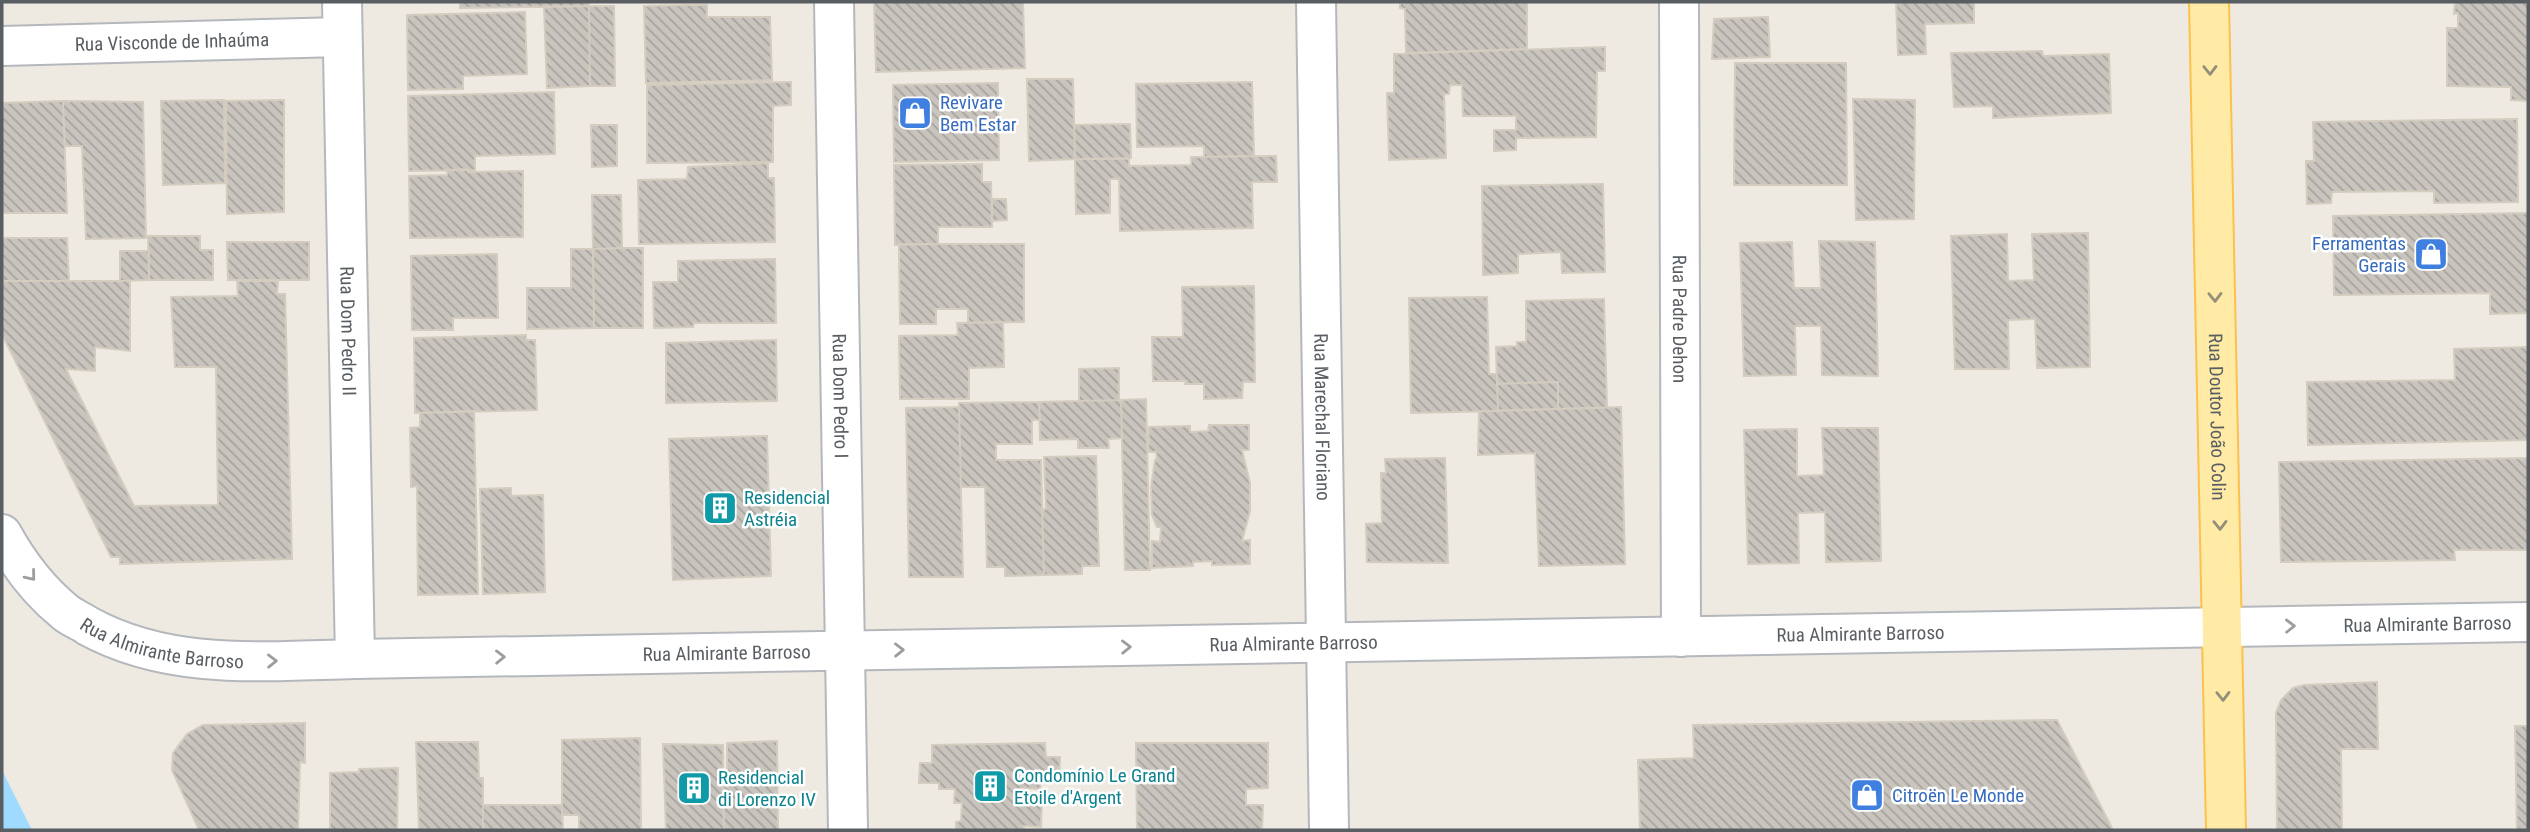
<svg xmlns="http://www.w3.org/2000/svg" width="2530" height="832" font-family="'Roboto Condensed',sans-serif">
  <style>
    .water { fill: #a0dbff }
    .building { fill: url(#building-back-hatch); stroke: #d3ccbf; stroke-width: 2 }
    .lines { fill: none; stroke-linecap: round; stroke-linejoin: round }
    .minor-casing { stroke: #b4b8bd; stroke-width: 42 }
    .major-casing { stroke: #fdc14b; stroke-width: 42 }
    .minor { stroke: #fff; stroke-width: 38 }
    .major { stroke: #ffeba5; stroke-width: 38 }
    .oneway { stroke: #938f7a }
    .oneway2 { stroke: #9b9ea1 }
    .labels { text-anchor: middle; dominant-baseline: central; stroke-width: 5; stroke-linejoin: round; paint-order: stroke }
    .street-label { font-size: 19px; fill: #595e63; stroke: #fff }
    .shop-label { font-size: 19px; fill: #366cbe; stroke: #fff; text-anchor: start }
    .culture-label { font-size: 19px; fill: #0d838f; stroke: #fff; text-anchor: start }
  </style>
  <defs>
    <pattern id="building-back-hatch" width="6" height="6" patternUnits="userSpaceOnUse" patternTransform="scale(1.75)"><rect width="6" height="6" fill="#c9c5be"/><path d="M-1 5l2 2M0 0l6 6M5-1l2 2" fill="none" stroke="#a6a39e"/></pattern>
  </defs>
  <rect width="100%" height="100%" fill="#eeeae1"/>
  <!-- water -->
  <path class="water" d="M 2,770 L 32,830 L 2,830 Z"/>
  <!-- building -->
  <path class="building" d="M 460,2 L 589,2 L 589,6 L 460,8 Z
    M 874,2 L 1023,2 L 1025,68 L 876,72 Z
    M 1400,2 L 1527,2 L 1527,49 L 1406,53 L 1405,9 L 1400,8 Z
    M 1896,2 L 1974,2 L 1974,23 L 1925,24 L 1926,54 L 1898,55 Z
    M 2455,2 L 2528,2 L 2528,101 L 2511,100 L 2511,87 L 2447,86 L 2447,28 L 2458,28 L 2458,13 L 2454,14 Z
    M 688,5 L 707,5 L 707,17 L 770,17 L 772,80 L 646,83 L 644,6 Z
    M 589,6 L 590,86 L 547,88 L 544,7 Z
    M 589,6 L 614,6 L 615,86 L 590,86 Z
    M 525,12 L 527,74 L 463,76 L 463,89 L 408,90 L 407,15 Z
    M 1768,17 L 1770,57 L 1712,59 L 1714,19 Z
    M 1605,47 L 1605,71 L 1597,71 L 1596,137 L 1516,138 L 1516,150 L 1494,151 L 1494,130 L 1516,130 L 1516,116 L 1463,116 L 1462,85 L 1450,85 L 1449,94 L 1444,94 L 1446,158 L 1389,160 L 1387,93 L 1394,93 L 1394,54 Z
    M 2042,51 L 2043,56 L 2109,54 L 2111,113 L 1993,118 L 1993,106 L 1954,107 L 1951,53 Z
    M 1735,63 L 1846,63 L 1847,185 L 1734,185 Z
    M 1027,79 L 1073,79 L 1075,159 L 1029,161 Z
    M 791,82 L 791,105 L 773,106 L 773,162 L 647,163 L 647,85 Z
    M 1252,82 L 1254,156 L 1204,157 L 1204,146 L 1137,147 L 1136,84 Z
    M 998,83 L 999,160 L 894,162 L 893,85 Z
    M 554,92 L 555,154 L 475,156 L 475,170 L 409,171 L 408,96 Z
    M 1853,99 L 1915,100 L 1914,219 L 1856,220 Z
    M 224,100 L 225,183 L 163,185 L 161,101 Z
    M 284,100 L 284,212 L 227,214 L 226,101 Z
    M 63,101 L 67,213 L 2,213 L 2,103 Z
    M 63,101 L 143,102 L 146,238 L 86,239 L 82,146 L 65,146 Z
    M 2517,119 L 2518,202 L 2434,203 L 2434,191 L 2332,192 L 2331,203 L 2307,204 L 2306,161 L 2314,161 L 2313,122 Z
    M 1130,124 L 1131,158 L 1075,159 L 1074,125 Z
    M 591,125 L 617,125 L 617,166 L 592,167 Z
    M 1276,156 L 1277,182 L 1252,182 L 1253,228 L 1120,231 L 1119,179 L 1110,179 L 1110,213 L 1076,214 L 1075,159 L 1129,159 L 1129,166 L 1191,165 L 1191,157 Z
    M 768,163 L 768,178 L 774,178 L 775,242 L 639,244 L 638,180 L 687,179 L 688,167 Z
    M 982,164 L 982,182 L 991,182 L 992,227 L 938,227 L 938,244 L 895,245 L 894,165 Z
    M 468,169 L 468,172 L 523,171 L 523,237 L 410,238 L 409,176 L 447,175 L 447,170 Z
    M 1603,184 L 1605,272 L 1562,273 L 1561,252 L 1518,254 L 1518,273 L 1483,275 L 1482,186 Z
    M 592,195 L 621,195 L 622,248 L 593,249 Z
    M 992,199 L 1006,199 L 1007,220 L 992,221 Z
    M 2528,213 L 2528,313 L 2490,314 L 2490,293 L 2334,295 L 2333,216 Z
    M 2088,233 L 2090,367 L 2037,368 L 2035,319 L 2008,320 L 2009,369 L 1955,369 L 1951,236 L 2007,234 L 2008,281 L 2034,280 L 2032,234 Z
    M 148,236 L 200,236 L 200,250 L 213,250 L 213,280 L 149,280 Z
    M 2,238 L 67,238 L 69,281 L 2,281 Z
    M 1819,241 L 1875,242 L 1878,376 L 1822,375 L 1821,326 L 1795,326 L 1796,375 L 1744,376 L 1740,243 L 1792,242 L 1794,288 L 1821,288 Z
    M 227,242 L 309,242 L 309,280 L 228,280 Z
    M 899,244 L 1024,244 L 1024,322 L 968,323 L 968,309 L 936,309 L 936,324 L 900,324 Z
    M 622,248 L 643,248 L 643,328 L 594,328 L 593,249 Z
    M 571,249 L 593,249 L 594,328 L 527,329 L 527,288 L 571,288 Z
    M 120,251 L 149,251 L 149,280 L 120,281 Z
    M 497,254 L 498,318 L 453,318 L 453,330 L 412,330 L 411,256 Z
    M 775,259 L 776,323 L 694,323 L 693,327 L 654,328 L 653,282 L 678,282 L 678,261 Z
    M 2,281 L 130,281 L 130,351 L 95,347 L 95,371 L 66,369 L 134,506 L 218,505 L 216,367 L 175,367 L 171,297 L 238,296 L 237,281 L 278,281 L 277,294 L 285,294 L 292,559 L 120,564 L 120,557 L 111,557 L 2,334 Z
    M 1254,286 L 1255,382 L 1243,382 L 1242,398 L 1204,399 L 1204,384 L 1185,384 L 1186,381 L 1153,381 L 1152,337 L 1183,337 L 1182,287 Z
    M 1487,297 L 1489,374 L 1497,373 L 1498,411 L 1411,413 L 1409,298 Z
    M 1604,299 L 1607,408 L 1558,409 L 1558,382 L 1497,384 L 1496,347 L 1517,346 L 1517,342 L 1526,342 L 1526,301 Z
    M 1003,322 L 1004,367 L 969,368 L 969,399 L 900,399 L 899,336 L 958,335 L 957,323 Z
    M 526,335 L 526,340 L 535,340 L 537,410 L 415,413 L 414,338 Z
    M 776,340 L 777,401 L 666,403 L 666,343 Z
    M 2528,347 L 2528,440 L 2308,445 L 2307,382 L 2455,380 L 2454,349 Z
    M 1119,368 L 1119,400 L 1079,401 L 1079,369 Z
    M 1558,382 L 1558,409 L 1498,411 L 1497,384 Z
    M 1146,399 L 1150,570 L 1125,570 L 1121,400 Z
    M 1121,400 L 1122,438 L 1108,439 L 1109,448 L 1078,448 L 1078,439 L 1040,440 L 1039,402 Z
    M 1039,402 L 1040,420 L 1032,420 L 1032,444 L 996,444 L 996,460 L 1041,460 L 1044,575 L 1005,576 L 1005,567 L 987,567 L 985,487 L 961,487 L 959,403 Z
    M 959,407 L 963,577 L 909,577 L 906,408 Z
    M 1621,407 L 1625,564 L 1539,566 L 1535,453 L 1478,455 L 1479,411 Z
    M 474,411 L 478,594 L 418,595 L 417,486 L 411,487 L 410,428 L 420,427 L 420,413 Z
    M 1209,425 L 1249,425 L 1249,450 L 1242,450 L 1250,483 L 1250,511 L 1242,541 L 1250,540 L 1250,564 L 1212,565 L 1212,561 L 1193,562 L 1193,566 L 1152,568 L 1152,541 L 1160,542 L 1161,527 L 1157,527 L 1152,515 L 1151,487 L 1155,460 L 1157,459 L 1156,452 L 1148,452 L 1149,427 L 1190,426 L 1190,432 L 1208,431 Z
    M 1822,428 L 1878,428 L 1881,561 L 1826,562 L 1825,512 L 1798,513 L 1799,563 L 1748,564 L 1744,430 L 1797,429 L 1797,476 L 1824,475 Z
    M 767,436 L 771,576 L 673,580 L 669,439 Z
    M 1096,456 L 1099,566 L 1082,566 L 1082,574 L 1044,575 L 1042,509 L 1046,509 L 1044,457 Z
    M 1445,458 L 1448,563 L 1367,562 L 1366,524 L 1382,523 L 1381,473 L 1386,473 L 1385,459 Z
    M 2528,458 L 2528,550 L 2454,550 L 2455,560 L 2281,562 L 2279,462 Z
    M 511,488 L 511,496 L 543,495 L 545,592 L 483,594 L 480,489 Z
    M 2377,682 L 2378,749 L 2341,749 L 2342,830 L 2277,830 L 2276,713 L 2281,700 L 2293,688 L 2304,685 Z
    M 2057,720 L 2113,830 L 1640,830 L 1638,760 L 1694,758 L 1693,725 Z
    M 305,723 L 305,763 L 300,762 L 298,830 L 199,830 L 172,770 L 173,753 L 187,734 L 203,725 Z
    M 2515,726 L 2528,726 L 2528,830 L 2517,830 Z
    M 640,738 L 641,830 L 579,830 L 579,815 L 562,815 L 562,740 Z
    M 777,741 L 778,830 L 724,830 L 723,784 L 727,784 L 727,743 Z
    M 416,742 L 478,742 L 479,778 L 483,778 L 483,830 L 419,830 Z
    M 1045,743 L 1046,757 L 1060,757 L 1059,783 L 1041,783 L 1040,789 L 1025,788 L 1025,797 L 1042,797 L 1041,827 L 1023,826 L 1024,830 L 956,830 L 956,822 L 961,821 L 962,803 L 954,803 L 955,789 L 939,789 L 939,783 L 919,783 L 920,763 L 932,763 L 932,745 Z
    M 1136,743 L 1268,743 L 1268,788 L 1246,789 L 1246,805 L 1263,805 L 1262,830 L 1137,830 Z
    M 663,744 L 723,745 L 724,830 L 666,830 Z
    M 398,768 L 397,830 L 330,830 L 330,773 L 359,772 L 359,769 Z
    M 483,805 L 562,805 L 563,830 L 483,830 Z"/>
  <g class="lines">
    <!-- minor casing -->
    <g class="minor-casing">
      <g id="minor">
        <path id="s1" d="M 342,2 L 355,659"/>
        <path id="s2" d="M 834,2 L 848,830"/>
        <path id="s3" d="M 1316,2 L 1329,830"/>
        <path id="s4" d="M 1679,2 L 1681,637"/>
        <path id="s5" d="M 2,46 L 342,37"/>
        <path id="s6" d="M 2,534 C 18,563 39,591 65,612 C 72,618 81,621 88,626 C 170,671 265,661 355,659 L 2528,622"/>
      </g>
    </g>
    <!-- major casing -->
    <g class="major-casing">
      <g id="major">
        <path id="s7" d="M 2209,2 L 2226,830"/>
      </g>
    </g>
    <!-- minor -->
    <use href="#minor" class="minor"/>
    <!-- major -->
    <use href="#major" class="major"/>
  </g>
  <!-- one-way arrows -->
  <defs><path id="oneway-chevron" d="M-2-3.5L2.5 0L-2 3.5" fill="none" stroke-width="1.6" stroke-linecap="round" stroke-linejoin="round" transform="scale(1.75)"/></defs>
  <g class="oneway">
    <use href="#oneway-chevron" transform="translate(2210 70) rotate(89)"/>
    <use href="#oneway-chevron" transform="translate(2215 297) rotate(89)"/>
    <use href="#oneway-chevron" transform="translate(2220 525) rotate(89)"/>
    <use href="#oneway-chevron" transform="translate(2223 696) rotate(89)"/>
  </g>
  <g class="oneway2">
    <use href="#oneway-chevron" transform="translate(31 576) rotate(51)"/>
    <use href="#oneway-chevron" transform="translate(2290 626) rotate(-1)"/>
    <use href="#oneway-chevron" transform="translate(1126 647) rotate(-1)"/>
    <use href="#oneway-chevron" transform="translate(899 650) rotate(-1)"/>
    <use href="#oneway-chevron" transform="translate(500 657) rotate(-1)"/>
    <use href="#oneway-chevron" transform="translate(272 661) rotate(-1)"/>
  </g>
  <!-- icons -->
  <defs>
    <g id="shop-square" transform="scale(1.75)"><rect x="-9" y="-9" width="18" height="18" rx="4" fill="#3f7fe0" stroke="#fff"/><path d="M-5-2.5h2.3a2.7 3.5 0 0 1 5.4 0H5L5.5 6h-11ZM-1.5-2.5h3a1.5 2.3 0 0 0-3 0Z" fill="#fff"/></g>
    <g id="building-square" transform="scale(1.75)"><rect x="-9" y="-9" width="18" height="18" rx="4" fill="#0f9aa8" stroke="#fff"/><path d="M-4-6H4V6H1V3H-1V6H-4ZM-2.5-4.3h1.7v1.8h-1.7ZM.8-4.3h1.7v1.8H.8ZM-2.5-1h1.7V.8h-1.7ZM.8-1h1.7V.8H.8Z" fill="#fff"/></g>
  </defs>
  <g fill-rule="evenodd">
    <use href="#shop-square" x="915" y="113"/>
    <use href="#shop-square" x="2431" y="254"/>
    <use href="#building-square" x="720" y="508"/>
    <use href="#building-square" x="990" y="786"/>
    <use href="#building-square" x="694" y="788"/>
    <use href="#shop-square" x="1867" y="795"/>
  </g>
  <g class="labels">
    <!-- street labels -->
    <g class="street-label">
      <text stroke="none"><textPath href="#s5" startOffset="170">Rua Visconde de Inhaúma</textPath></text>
      <text stroke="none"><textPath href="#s4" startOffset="317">Rua Padre Dehon</textPath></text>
      <text stroke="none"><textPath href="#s1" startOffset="329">Rua Dom Pedro II</textPath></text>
      <text stroke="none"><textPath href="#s2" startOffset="394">Rua Dom Pedro I</textPath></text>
      <text stroke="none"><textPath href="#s3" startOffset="415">Rua Marechal Floriano</textPath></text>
      <text stroke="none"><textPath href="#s7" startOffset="415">Rua Doutor João Colin</textPath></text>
      <text stroke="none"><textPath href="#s6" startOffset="2473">Rua Almirante Barroso</textPath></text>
      <text stroke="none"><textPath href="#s6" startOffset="1906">Rua Almirante Barroso</textPath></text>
      <text stroke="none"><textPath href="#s6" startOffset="205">Rua Almirante Barroso</textPath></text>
      <text stroke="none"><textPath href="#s6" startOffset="1339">Rua Almirante Barroso</textPath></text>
      <text stroke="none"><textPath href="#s6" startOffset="772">Rua Almirante Barroso</textPath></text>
    </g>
    <!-- shop labels -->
    <g class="shop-label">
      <text x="940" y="102">Revivare<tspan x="940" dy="22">Bem Estar</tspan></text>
      <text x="2406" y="243" text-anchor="end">Ferramentas<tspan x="2406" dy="22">Gerais</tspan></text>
      <text x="1892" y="795">Citroën Le Monde</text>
    </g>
    <!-- culture labels -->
    <g class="culture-label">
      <text x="744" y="497">Residencial<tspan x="744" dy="22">Astréia</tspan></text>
      <text x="1014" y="775">Condomínio Le Grand<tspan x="1014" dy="22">Etoile d'Argent</tspan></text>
      <text x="718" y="777">Residencial<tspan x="718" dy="22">di Lorenzo IV</tspan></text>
    </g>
  </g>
  <!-- border -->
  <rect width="2530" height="832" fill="none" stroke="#595e63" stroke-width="7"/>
</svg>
